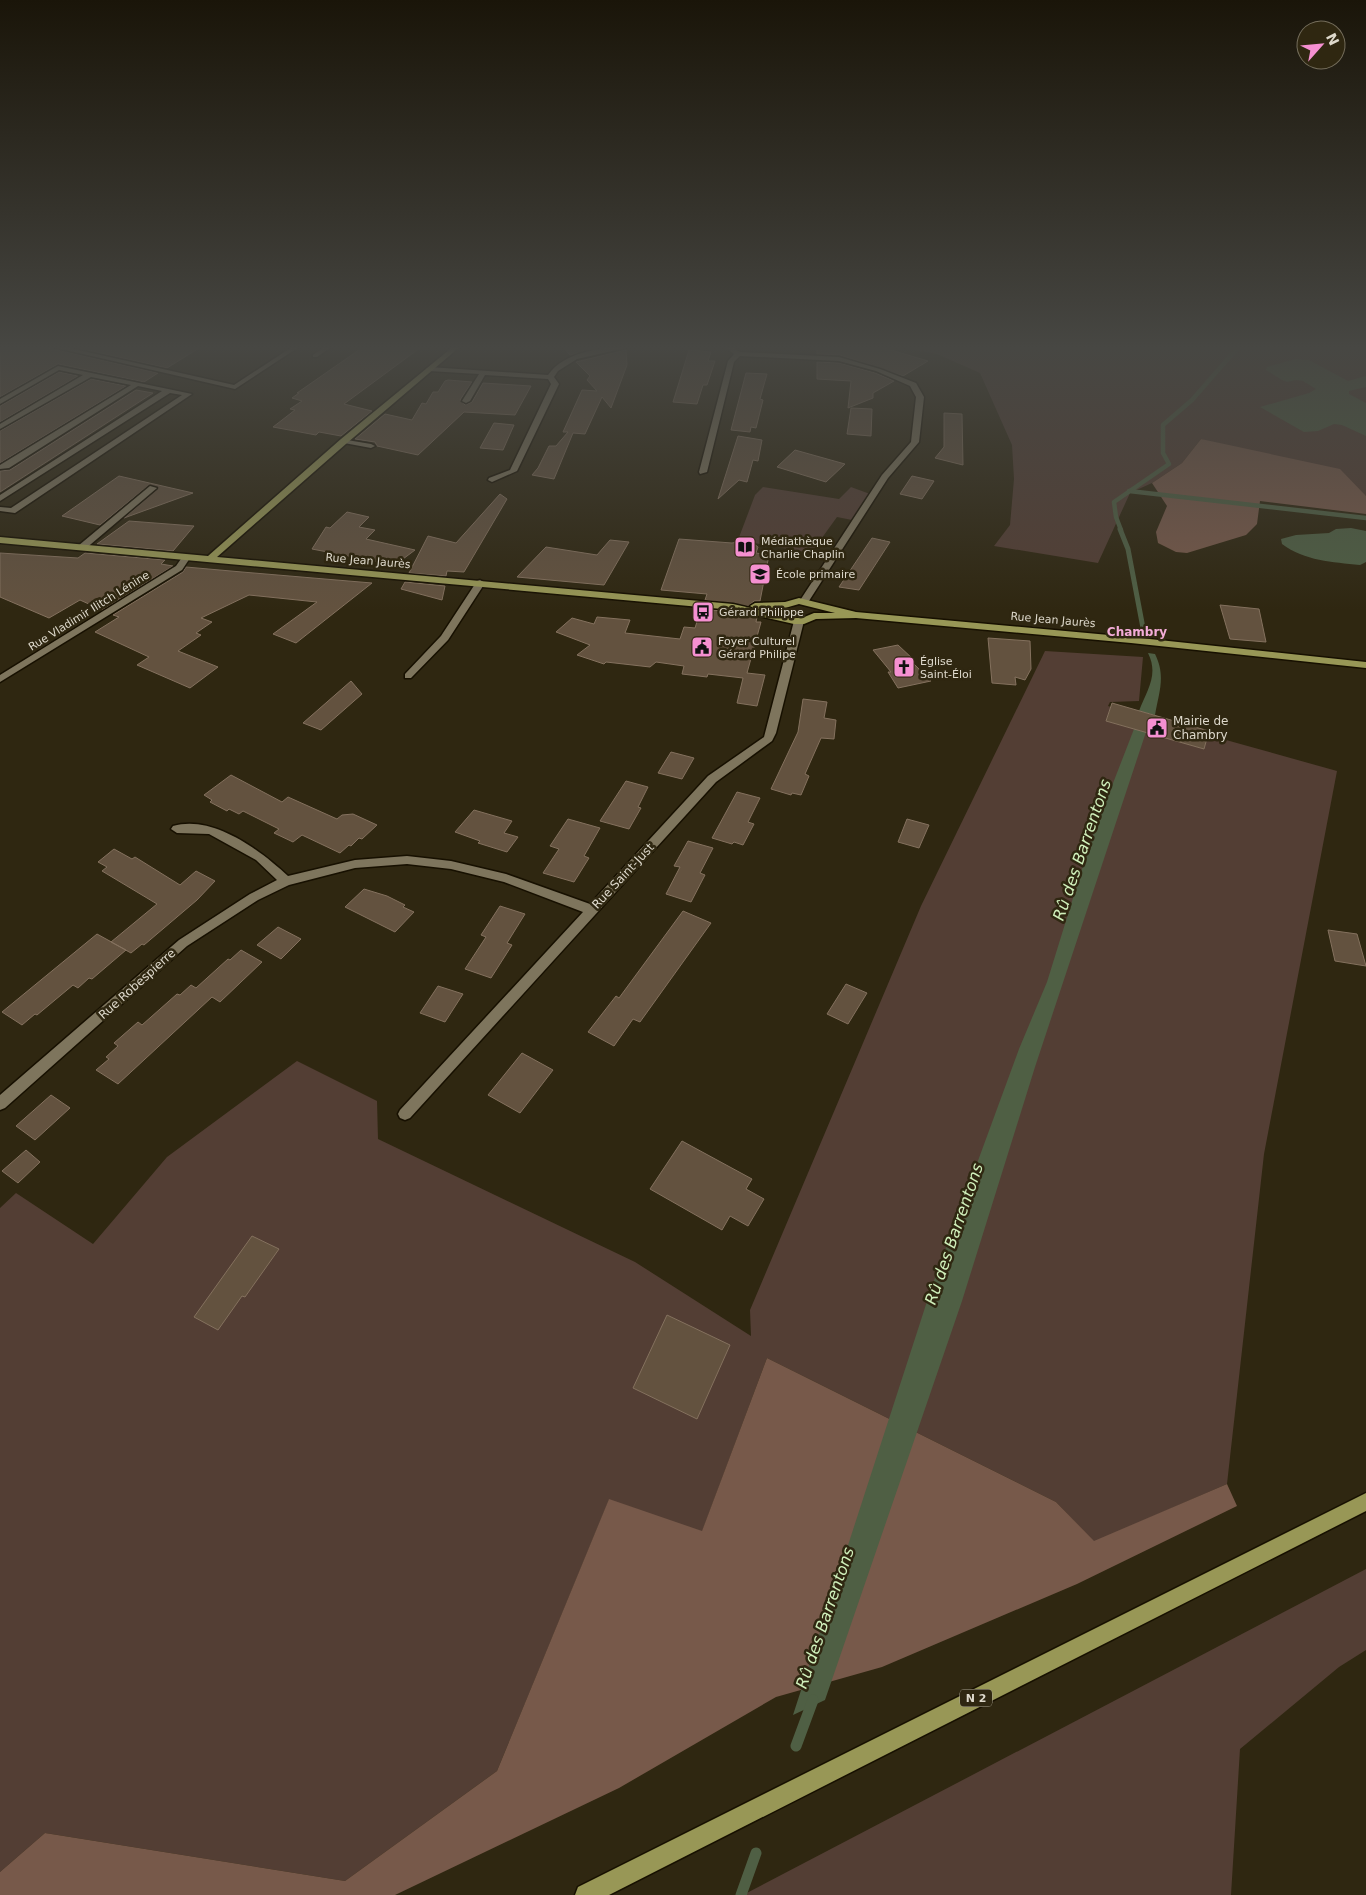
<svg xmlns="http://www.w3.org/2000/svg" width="1366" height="1895" font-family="'DejaVu Sans',sans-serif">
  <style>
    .green { fill: #533e34 }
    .forest { fill: #77594a }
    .water { fill: #4f5f44 }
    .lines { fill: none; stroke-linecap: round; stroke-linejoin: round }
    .stream-far2 { stroke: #4f5f44; stroke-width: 4.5 }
    .stream-far1 { stroke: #4f5f44; stroke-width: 5 }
    .stream { stroke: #4f5f44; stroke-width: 11 }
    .building { fill: #63523f; stroke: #84715e }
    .minor-casing { stroke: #171000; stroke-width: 3 }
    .major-casing { stroke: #171000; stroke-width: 3 }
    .minor { fill: #7e755d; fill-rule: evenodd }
    .major { fill: #989756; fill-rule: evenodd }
    .labels { text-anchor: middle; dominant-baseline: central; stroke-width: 5; stroke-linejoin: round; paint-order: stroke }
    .far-poi-label { font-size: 11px; fill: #ded9cc; stroke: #2f2711; text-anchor: start }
    .far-street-label { font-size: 11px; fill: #ded9cc; stroke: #2f2711 }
    .shield { fill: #2f2711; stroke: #aaa494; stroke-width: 1 }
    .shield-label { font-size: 11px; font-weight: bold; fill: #ded9cc }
    .far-quarter-label { font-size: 12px; font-weight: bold; fill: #f3acd8; stroke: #2f2711 }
    .poi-label { font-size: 12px; fill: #ded9cc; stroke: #2f2711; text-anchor: start }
    .street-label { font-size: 12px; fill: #ded9cc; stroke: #2f2711 }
    .near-water-label { font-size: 16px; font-style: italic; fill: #d0f0bb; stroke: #2f2711 }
  </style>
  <rect width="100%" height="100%" fill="#2f2711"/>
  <!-- green -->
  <path class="green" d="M 888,345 L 1366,345 L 1366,496 L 1201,439 L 1182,463 L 1152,483 L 1130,493 L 1098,563 L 994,546 L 1010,525 L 1014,479 L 1012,445 L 980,373 L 937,354 Z
    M 763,487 L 839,499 L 851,487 L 870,494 L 852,520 L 837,517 L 811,553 L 738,540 L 755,495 Z
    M 1045,651 L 1143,657 L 1139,701 L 1110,702 L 1108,706 L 1111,707 L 1106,721 L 1204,749 L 1208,735 L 1337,771 L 1264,1154 L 1227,1484 L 1094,1542 L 1056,1502 L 767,1358 L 702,1532 L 609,1500 L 497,1771 L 345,1881 L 45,1833 L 0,1872 L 0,1208 L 16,1193 L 93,1244 L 167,1157 L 297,1061 L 377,1101 L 378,1139 L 635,1262 L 751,1336 L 750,1310 L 921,906 Z
    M 1366,1569 L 1366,1650 L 1339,1667 L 1240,1749 L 1231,1895 L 743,1895 Z"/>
  <!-- forest -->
  <path class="forest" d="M 1201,439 L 1340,469 L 1366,496 L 1366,514 L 1260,501 L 1257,524 L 1246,535 L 1187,553 L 1176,552 L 1158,543 L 1156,532 L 1167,506 L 1152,483 L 1182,463 Z
    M 767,1358 L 1056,1502 L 1094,1541 L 1227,1484 L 1237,1506 L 1077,1584 L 882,1667 L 776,1697 L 619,1788 L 395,1895 L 0,1895 L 0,1872 L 45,1833 L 345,1881 L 497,1771 L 609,1499 L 702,1531 Z"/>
  <!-- water -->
  <path class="water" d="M 1295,359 L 1309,360 L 1348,381 L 1366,376 L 1366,387 L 1349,391 L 1349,394 L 1366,403 L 1366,436 L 1342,425 L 1334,424 L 1318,431 L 1304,432 L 1260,407 L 1309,393 L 1316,389 L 1303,381 L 1296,380 L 1287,382 L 1282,380 L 1266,370 L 1267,367 Z
    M 1351,528 L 1366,531 L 1366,562 L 1360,565 C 1332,562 1305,561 1282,544 L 1281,539 L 1296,535 L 1329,533 L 1336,529 Z
    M 1148,653 L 1155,654 C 1166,676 1159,692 1155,715 L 1139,711 C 1147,690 1159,675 1148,653 Z
    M 1134,729 L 1146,732 L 1035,1067 L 962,1301 L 825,1700 L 793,1715 L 932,1286 L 1019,1049 L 1047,982 L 1091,840 Z"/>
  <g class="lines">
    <!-- stream-far2 -->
    <path class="stream-far2" d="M 1129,491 L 1366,518
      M 1121,530 L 1116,517 L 1114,502 L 1169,464 L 1163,453 L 1163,425 L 1192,400 L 1240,345"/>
    <!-- stream-far1 -->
    <path class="stream-far1" d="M 1120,529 L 1128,549 L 1143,628"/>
    <!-- stream -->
    <path class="stream" d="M 796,1746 L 813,1700
      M 741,1895 L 756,1853"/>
  </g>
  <!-- building -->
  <path class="building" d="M 0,345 L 42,345 L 44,347 L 158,373 L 144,382 L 58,364 L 0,397 Z
    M 64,345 L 204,345 L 167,368 Z
    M 366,345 L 424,345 L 344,404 L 372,411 L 341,436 L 319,432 L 316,435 L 273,427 L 295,410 L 290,409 L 302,401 L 292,398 L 299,393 L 297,393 Z
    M 561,345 L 611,345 L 570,355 Z
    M 817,345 L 874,345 L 928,361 L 903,376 L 840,355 L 817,354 Z
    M 626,350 L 627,365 L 611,408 L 602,397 L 585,434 L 573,433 L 554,479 L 532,475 L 538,468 L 549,446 L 556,446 L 568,432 L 563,432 L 582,390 L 597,391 L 587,380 L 590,376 L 576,362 Z
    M 689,350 L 711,352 L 708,361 L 715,361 L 707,385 L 703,385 L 697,404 L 673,402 Z
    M 817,362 L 839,363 L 875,373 L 894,381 L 873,393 L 873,398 L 848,408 L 851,381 L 817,379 Z
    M 59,372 L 78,376 L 0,422 L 0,406 Z
    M 746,373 L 767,374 L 760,399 L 763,400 L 756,428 L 751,427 L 750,432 L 731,430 Z
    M 91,379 L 126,386 L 0,463 L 0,431 Z
    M 448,380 L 472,382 L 460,400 L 465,405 L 472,402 L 483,383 L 531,386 L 515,415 L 464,412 L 418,455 L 377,446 L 375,442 L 355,439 L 385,414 L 412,420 L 422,403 L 426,404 L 433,392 L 438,392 L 445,381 Z
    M 136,390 L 153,393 L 0,492 L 0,471 L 10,470 Z
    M 851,408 L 872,409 L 871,436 L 847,434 Z
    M 944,413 L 962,414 L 963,465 L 935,458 L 944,447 Z
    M 494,423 L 514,425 L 503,450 L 480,448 Z
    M 738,436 L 762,440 L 758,461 L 753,460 L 747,482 L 739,480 L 718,499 Z
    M 795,450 L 845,464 L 826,482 L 777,467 Z
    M 119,476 L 193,493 L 124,518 L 159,488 L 149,485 L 100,525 L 62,516 Z
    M 912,476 L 934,481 L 922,499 L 900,494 Z
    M 500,494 L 507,499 L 464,572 L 447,571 L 446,576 L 409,573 L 428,536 L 456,543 Z
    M 347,512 L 369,517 L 359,527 L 375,530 L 366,539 L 415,550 L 395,565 L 312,549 L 326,527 L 330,528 Z
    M 129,521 L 194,526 L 173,551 L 97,544 Z
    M 872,538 L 890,542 L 859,590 L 839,587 Z
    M 679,539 L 732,543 L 749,540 L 758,547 L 756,553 L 769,555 L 760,601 L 754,601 L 748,606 L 705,600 L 707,594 L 661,590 Z
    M 610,540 L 629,542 L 604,585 L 517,577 L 546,547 L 597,555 Z
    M 0,553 L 78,558 L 85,553 L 165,560 L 161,564 L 173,566 L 102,610 L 80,600 L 49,618 L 0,597 Z
    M 186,567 L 242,572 L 372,583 L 296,643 L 273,634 L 317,602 L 249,595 L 201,618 L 212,622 L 196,633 L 201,635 L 178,651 L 218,667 L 190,688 L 137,665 L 149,657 L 95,632 L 119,617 L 113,615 L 183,572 Z
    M 405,582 L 445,586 L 442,600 L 401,589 Z
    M 1220,605 L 1259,609 L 1266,642 L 1230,639 Z
    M 701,609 L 733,612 L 757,617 L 756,622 L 761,622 L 747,673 L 765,675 L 757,706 L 737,703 L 743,678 L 708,674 L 707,677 L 682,674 L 684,666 L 656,662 L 650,667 L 606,662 L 604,664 L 577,655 L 590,645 L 556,632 L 572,618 L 594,624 L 597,617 L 630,620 L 625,633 L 680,639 L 684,627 L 695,628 Z
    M 988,638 L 1030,641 L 1031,669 L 1025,680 L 1015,677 L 1016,685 L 992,683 Z
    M 898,645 L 914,660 L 911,661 L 931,681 L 898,688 L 888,672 L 891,672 L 873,650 Z
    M 351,681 L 362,694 L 321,730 L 303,723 Z
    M 803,699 L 827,702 L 824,718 L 836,720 L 834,739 L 821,738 L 805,774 L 809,776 L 801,795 L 792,793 L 791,795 L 771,789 L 798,732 Z
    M 1112,703 L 1209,731 L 1204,749 L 1106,721 Z
    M 671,752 L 694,758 L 682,779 L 658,773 Z
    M 231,775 L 282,802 L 288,797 L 337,819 L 342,815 L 353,814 L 377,825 L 362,839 L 359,838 L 351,846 L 349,845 L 340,853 L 302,835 L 293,842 L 274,833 L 279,829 L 243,811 L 239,814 L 229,809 L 227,811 L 210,802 L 212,800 L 204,795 Z
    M 626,781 L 648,787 L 638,807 L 641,808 L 629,829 L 600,821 Z
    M 737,792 L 760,798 L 748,822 L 754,824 L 743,845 L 734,842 L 732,844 L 712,838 Z
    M 474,810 L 512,821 L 504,833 L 518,837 L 507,852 L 478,843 L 480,841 L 455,832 Z
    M 568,819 L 600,828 L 584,856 L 589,858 L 574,882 L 543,873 L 559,849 L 550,846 Z
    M 907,819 L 929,825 L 919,848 L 898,842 Z
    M 688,841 L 713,848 L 700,873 L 705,875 L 691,902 L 666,894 L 680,867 L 674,866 Z
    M 114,849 L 132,859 L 135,857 L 180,885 L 196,871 L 215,881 L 197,900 L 144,945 L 142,944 L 131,953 L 111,942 L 157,904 L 102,871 L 107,867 L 98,862 Z
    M 364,889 L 387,896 L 405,905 L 403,907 L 414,912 L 395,932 L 345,907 Z
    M 500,906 L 525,914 L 507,943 L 512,945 L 491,978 L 465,969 L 486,937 L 481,935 Z
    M 683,911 L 711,923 L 640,1022 L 633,1019 L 614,1046 L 588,1032 L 616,996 L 619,998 Z
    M 278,927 L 301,939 L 281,959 L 257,945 Z
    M 1328,930 L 1357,934 L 1366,966 L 1335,961 Z
    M 97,934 L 126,950 L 92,979 L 89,978 L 78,988 L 73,985 L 37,1015 L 35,1014 L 22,1025 L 2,1012 Z
    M 241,950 L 262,962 L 220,1002 L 212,997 L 118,1084 L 96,1070 L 109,1059 L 106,1057 L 118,1046 L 114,1043 L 138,1022 L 142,1025 L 177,994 L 180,995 L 191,985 L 196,988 L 228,959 L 230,960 Z
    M 846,984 L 867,993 L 848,1024 L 827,1014 Z
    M 438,986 L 463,994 L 445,1022 L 420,1013 Z
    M 522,1053 L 553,1070 L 520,1113 L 488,1095 Z
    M 51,1095 L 70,1108 L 35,1140 L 16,1126 Z
    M 682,1141 L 752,1179 L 746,1189 L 764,1199 L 748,1226 L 730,1216 L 722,1230 L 650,1189 Z
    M 26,1150 L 40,1162 L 18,1183 L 2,1171 Z
    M 252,1236 L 279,1249 L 245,1297 L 242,1296 L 218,1330 L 194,1317 Z
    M 667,1315 L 730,1345 L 697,1419 L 633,1388 Z"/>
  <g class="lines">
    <!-- minor casing -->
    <g class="minor-casing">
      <path id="minor" d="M 44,345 L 56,345 L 234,385 L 295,345 L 302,345 L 235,389 Z
        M 327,345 L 334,345 L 317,357 L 313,357 L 313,355 Z
        M 623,345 L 638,345 L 577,359 L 558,371 L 554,377 L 559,384 L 517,471 L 492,482 L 488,480 L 489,478 L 510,470 L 551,384 L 548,379 L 485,375 L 470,401 L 466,403 L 462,401 L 479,374 L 429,371 L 426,369 L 429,367 L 548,375 C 564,352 598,349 623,345 Z
        M 722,345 L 729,345 L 740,352 L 839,357 L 880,369 L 916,383 L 924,397 L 919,442 L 888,478 L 807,604 L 804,605 L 799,602 L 882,475 L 911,442 L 916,397 L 910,386 L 876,371 L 839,361 L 740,356 L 734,362 L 707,472 L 700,474 L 699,472 L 728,361 L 734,354 Z
        M 58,366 L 192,394 L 15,513 L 0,511 L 0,507 L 11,508 L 182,395 L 170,393 L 0,501 L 0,495 L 162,391 L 138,386 L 9,468 L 0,469 L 0,465 L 131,385 L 91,377 L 0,429 L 0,424 L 83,375 L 59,370 L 0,404 L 0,399 Z
        M 341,439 L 371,444 L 375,446 L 371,448 L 344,443 L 341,443 Z
        M 150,486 L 157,488 L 84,550 L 78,550 L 78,546 Z
        M 186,555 L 190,558 L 182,570 L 0,682 L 0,675 L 176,566 L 183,556 Z
        M 480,580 L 485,583 L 448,640 L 411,678 L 405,678 L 405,674 L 441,636 L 477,581 Z
        M 799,618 L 804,621 L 776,733 L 772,741 L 716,782 L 410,1118 L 405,1120 L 400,1118 L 398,1114 L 400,1110 L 583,912 L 504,882 L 451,869 L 407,864 L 355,868 L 289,885 L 258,900 L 187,946 L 5,1108 L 0,1110 L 0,1095 L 179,940 L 250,894 L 277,880 L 256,860 L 209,834 L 177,833 L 171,829 L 173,826 C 213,814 261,851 288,876 L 355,860 L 407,856 L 451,861 L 506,874 L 590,904 L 708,776 L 764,737 L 794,621 Z"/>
    </g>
    <!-- major casing -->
    <g class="major-casing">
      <path id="major" d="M 455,345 L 462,345 L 347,443 L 217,557 L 733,604 L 794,618 L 802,618 L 814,613 L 835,613 L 799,604 L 785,608 L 755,609 L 750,606 L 755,603 L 785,602 L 799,598 L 856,612 L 1131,637 L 1366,662 L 1366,668 L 1131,643 L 856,618 L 816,619 L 804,624 L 794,624 L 733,610 L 0,543 L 0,537 L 208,556 L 341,439 Z
        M 1366,1493 L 1366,1511 L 609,1895 L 575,1895 L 578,1887 Z"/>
    </g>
    <!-- minor -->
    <use href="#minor" class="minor"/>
    <!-- major -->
    <use href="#major" class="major"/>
  </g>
  <!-- sky -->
  <linearGradient id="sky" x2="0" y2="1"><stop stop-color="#1a1509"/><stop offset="0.57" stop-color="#474743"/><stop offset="1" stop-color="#474743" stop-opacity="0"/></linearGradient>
  <rect width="1366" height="610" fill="url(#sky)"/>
  <!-- icons -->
  <defs>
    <g id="library-square" transform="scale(1.125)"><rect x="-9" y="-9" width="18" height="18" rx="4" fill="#f590d1" stroke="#2f2711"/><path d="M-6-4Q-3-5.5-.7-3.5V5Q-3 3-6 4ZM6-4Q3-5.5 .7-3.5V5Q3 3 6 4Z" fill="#111"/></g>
    <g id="school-square" transform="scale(1.125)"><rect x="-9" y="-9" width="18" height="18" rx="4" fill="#f590d1" stroke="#2f2711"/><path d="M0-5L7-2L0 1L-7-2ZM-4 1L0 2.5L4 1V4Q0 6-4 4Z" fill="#111"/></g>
    <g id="bus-square" transform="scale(1.125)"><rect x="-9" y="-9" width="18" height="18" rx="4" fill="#f590d1" stroke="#2f2711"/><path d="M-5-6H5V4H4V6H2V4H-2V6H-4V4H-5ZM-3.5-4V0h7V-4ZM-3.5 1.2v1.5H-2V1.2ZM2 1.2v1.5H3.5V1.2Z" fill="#111"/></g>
    <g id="civic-square" transform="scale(1.125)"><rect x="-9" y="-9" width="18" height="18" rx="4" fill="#f590d1" stroke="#2f2711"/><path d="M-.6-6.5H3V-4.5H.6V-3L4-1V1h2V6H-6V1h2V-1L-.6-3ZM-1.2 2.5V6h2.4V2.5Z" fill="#111"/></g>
    <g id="church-square" transform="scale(1.125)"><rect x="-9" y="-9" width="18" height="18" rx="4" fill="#f590d1" stroke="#2f2711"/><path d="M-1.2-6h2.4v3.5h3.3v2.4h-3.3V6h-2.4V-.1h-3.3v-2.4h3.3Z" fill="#111"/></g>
  </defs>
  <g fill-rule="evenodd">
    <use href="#library-square" x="745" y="547"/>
    <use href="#school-square" x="760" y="574"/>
    <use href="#bus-square" x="703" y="612"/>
    <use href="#civic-square" x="702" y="647"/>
    <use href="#church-square" x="904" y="667"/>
    <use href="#civic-square" x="1157" y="728"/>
  </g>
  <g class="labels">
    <!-- far-poi labels -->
    <g class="far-poi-label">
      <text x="761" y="541">Médiathèque<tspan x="761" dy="13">Charlie Chaplin</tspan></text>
      <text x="776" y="574">École primaire</text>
      <text x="719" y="612">Gérard Philippe</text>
      <text x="718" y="641">Foyer Culturel<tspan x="718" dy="13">Gérard Philipe</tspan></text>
      <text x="920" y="661">Église<tspan x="920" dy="13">Saint-Éloi</tspan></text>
    </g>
    <!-- far-street labels -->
    <g class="far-street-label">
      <text transform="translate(368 561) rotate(5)">Rue Jean Jaurès</text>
      <text transform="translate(89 611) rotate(-32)">Rue Vladimir Ilitch Lénine</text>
      <text transform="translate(1053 620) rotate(5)">Rue Jean Jaurès</text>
    </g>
    <!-- shield labels -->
    <rect class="shield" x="960" y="1689.5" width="32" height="17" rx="4"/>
    <g class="shield-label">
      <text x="976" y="1698">N 2</text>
    </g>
    <!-- far-quarter labels -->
    <g class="far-quarter-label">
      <text x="1137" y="632">Chambry</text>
    </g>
    <!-- poi labels -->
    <g class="poi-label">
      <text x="1173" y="721">Mairie de<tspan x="1173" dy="14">Chambry</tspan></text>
    </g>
    <!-- street labels -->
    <g class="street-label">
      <text transform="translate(623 876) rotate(-47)">Rue Saint-Just</text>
      <text transform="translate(137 984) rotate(-42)">Rue Robespierre</text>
    </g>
    <!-- near-water labels -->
    <g class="near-water-label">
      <text transform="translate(1082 850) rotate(-71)">Rû des Barrentons</text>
      <text transform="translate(954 1234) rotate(-71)">Rû des Barrentons</text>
      <text transform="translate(825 1618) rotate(-71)">Rû des Barrentons</text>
    </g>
  </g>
  <!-- north arrow -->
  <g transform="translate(1321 45) rotate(63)"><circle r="24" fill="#2f2711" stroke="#756e5c"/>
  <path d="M0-4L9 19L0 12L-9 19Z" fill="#f590d1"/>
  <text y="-8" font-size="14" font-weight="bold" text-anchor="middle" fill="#ded9cc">N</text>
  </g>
</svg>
